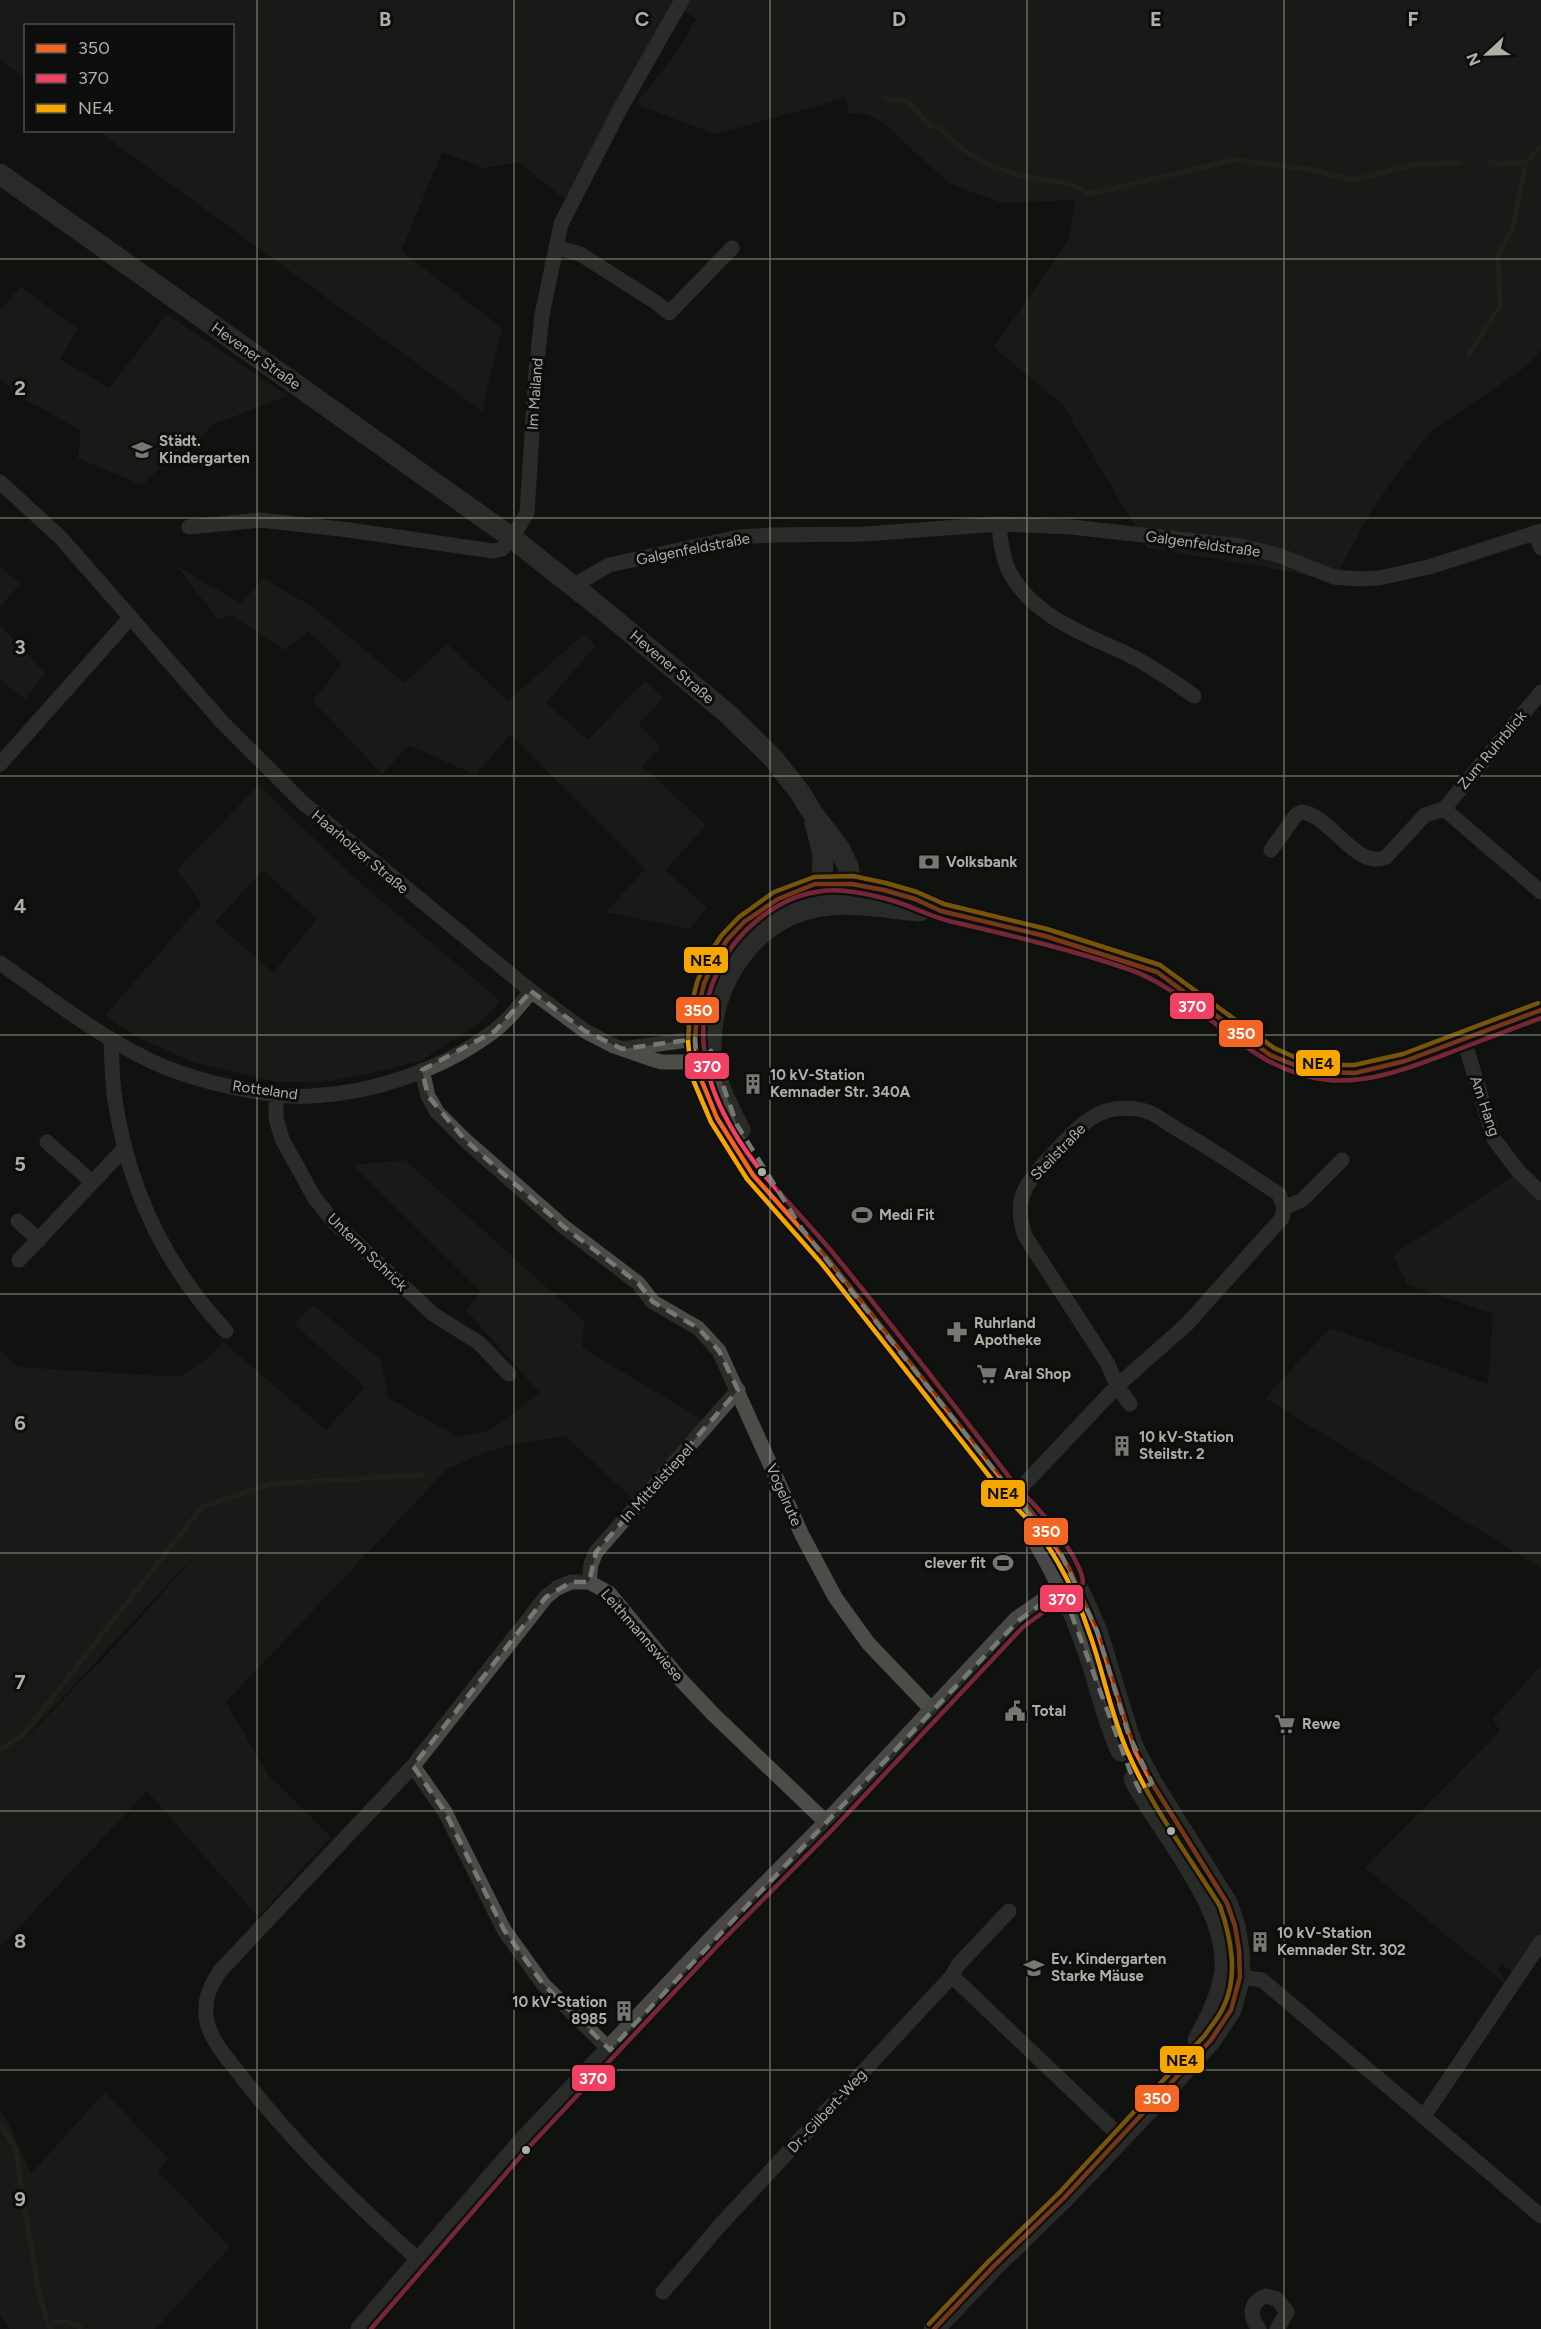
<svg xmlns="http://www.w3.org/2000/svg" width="1541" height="2329" font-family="Figtree,sans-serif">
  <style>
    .green { fill: #272222; fill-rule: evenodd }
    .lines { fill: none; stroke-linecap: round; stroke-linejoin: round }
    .stream { stroke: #2f3127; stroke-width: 5 }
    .street { stroke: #4b4d49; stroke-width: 15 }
    .secondary { stroke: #484946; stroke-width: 21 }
    .bus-1-casing { stroke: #0c0d0c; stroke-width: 9 }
    .bus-2-casing { stroke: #0c0d0c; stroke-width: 9 }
    .bus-3-casing { stroke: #0c0d0c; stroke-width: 9 }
    .bus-1 { stroke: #f26522; stroke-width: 4.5 }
    .bus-2 { stroke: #f24062; stroke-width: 4.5 }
    .bus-3 { stroke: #f7a600; stroke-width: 4.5 }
    .marked { fill: none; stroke: #757971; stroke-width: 4.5; stroke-dasharray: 12 8; stroke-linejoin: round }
    .grid { fill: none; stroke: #abb1a4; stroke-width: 1.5; stroke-opacity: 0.55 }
    .bus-dot { fill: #abb1a4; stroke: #0c0d0c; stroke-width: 2 }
    .labels { text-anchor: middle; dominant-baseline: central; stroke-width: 6; stroke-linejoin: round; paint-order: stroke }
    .street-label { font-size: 15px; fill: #abb1a4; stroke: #0c0d0c }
    .poi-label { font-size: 15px; font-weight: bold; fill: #abb1a4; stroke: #0c0d0c; text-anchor: start }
    .grid-label { font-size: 20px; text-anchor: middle; font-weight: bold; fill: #abb1a4; stroke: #0c0d0c; stroke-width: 6; stroke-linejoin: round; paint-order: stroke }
    .line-badge { stroke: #0c0d0c; stroke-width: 2 }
    .badge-label { font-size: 16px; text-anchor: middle; font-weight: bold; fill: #fff }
    .pale-badge-label { font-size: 16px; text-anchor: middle; font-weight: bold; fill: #111 }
  </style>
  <rect width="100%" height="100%" fill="#111211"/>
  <!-- green -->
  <path class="green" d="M 0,0 L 1541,0 L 1541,350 L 1524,368 L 1431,431 L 1391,482 L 1370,513 L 1333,581 L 1260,566 L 1148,548 L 1063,405 L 994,347 L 1068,241 L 1076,200 L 1002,203 L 949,183 L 881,121 L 866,114 L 849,113 L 845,98 L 715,134 L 636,104 L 677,52 L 696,19 L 673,3 L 565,199 L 518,162 L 484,168 L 442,152 L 401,251 L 502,328 L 482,411 L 98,131 L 232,130 L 232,26 L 26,26 L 25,78 L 0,60 Z
    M 21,287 L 78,329 L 60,359 L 109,388 L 167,314 L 288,396 L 211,425 L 196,444 L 175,452 L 142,485 L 78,458 L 81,430 L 22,398 L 0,378 L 0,310 Z
    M 0,566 L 20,584 L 0,607 Z
    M 177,566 L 241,604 L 263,578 L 312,607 L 405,683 L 447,644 L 508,701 L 584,634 L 596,645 L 546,703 L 588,740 L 645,681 L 663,698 L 638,725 L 661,747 L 642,766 L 706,825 L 666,870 L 707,908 L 689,929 L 606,912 L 645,869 L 510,734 L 476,775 L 409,745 L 382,774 L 313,701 L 342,664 L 308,631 L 285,650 L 234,617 L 229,615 L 218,620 Z
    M 0,625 L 45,673 L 25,699 L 0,680 Z
    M 259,785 L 352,876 L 500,1001 L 480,1023 L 420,1061 L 363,1075 L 322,1082 L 277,1082 L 196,1063 L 143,1040 L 105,1016 L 202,904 L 177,870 ZM 263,870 L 317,919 L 273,973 L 215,922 Z
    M 405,1160 L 584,1321 L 582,1348 L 703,1420 L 634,1500 L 565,1436 L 507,1446 L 483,1453 L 447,1469 L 226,1702 L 268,1775 L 331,1837 L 258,1917 L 147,1791 L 0,1947 L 0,1349 L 17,1367 L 179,1377 L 212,1355 L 223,1342 L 326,1430 L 365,1387 L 294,1324 L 313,1305 L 381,1360 L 388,1398 L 458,1437 L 491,1430 L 540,1393 L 466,1310 L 481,1292 L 353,1165 ZM 211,1538 L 118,1643 L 7,1758 L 7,1757 Z
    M 1513,1176 L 1541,1202 L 1541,1568 L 1265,1398 L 1330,1328 L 1488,1384 L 1493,1314 L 1407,1284 L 1393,1255 Z
    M 1541,1665 L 1541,1934 L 1515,1974 L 1502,1964 L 1498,1969 L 1507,1985 L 1365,1868 L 1500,1731 L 1493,1719 Z
    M 105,2092 L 168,2159 L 158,2171 L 230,2247 L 155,2329 L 10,2329 L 0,2315 L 0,2112 L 7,2120 L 31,2174 Z"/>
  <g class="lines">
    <!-- stream -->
    <path class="stream" d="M 886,99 L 908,101 L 929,125 L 942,130 L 961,148 L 983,162 L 1017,175 L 1071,184 L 1090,194 L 1233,160 L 1313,170 L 1354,180 L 1418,164 L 1459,163
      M 1491,162 L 1501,164 L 1526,162
      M 1526,162 L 1541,147
      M 1469,354 L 1500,306 L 1498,255 L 1513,227 L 1526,162
      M 0,1749 L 23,1735 L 202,1507 L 271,1484 L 421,1475
      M 0,2125 L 15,2147 L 38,2288 L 48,2324 L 52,2329
      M 48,2324 L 65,2321 L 80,2327"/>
    <!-- street -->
    <path class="street" d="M 556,247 L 580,254 L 657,303 L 669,313 L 732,248
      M 0,482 L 61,538 L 223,723 L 302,802 L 531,991 L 585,1031 L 614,1046 L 654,1060 L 662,1062 L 697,1062 L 711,1051 L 695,1039 L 622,1049
      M 999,524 C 1000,539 1002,555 1008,569 C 1030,615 1084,634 1127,654 C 1151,666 1172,680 1194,696
      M 189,527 L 260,520 L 349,530 L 493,551 L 502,549 L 512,538 L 527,513 L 536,371 L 542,315 L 561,224 L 620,109 L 682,0
      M 1535,533 L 1541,548
      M 573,586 L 609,565 L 739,537 L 771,535 L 865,534 L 999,524 L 1072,527 L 1240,546 L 1278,555 L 1334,577 L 1360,579 L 1379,578 L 1429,567 L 1541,531
      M 0,764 L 130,618
      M 1444,809 L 1541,892
      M 1271,850 L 1296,815 L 1302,812 C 1330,815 1357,871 1386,857 L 1425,815 L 1444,809 L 1541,692
      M 0,963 C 50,998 98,1036 153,1062 C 194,1081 267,1098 312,1096 C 374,1093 444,1069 494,1031 C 508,1020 520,1006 531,991
      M 1464,1040 L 1494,1139 L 1518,1171 L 1541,1193
      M 111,1041 C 112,1060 112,1081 115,1100 C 128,1187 165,1266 226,1331
      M 422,1070 L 428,1096 L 437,1112 L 465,1140 L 564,1227 L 638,1283 L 653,1302 L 698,1328 L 719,1351 L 802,1535 L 835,1597 L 868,1643 L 934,1712
      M 276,1094 L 276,1118 L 282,1139 L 314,1197 L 334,1222 L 433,1314 L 479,1343 L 509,1374
      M 47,1142 L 92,1182
      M 18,1221 L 39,1240
      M 19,1260 L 124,1149
      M 1130,1404 L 1117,1386 L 1108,1364 L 1025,1236 C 1013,1201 1024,1185 1048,1159 C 1064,1143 1081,1121 1103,1112 C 1116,1107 1135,1107 1148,1112 C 1157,1115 1167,1123 1175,1128 C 1211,1148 1245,1172 1279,1194 L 1284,1208
      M 1014,1495 L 1117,1386 L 1187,1324 L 1282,1218 L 1284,1208 L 1302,1200 L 1342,1160
      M 589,1582 L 591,1564 L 596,1552 L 738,1390
      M 413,1766 L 445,1812 L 504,1930 L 543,1984 L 610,2050
      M 952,1976 L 1121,2137
      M 1232,1976 L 1262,1980 L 1541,2216
      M 1424,2116 L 1541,1942
      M 420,2261 C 355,2204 294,2144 241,2076 C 229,2060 212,2043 207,2022 C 203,2001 209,1988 220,1971 L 413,1766 L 546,1597 L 557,1588 L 571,1582 L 589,1582 L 609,1593 L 680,1679 L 713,1714 L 828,1824
      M 663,2292 L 722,2223 L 952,1976 L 958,1965 L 1009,1911
      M 1259,2329 C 1249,2316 1249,2302 1266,2296 L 1277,2299 L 1287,2312 L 1277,2329"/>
    <!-- secondary -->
    <path class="secondary" d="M 0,174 L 512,538 L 597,605 L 729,715 L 773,758 L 801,794 L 813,814 L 839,848 L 848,866 L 851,884 L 837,904
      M 815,823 L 823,854 L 822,883 L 830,894
      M 740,1130 C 728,1107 712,1076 711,1049 C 710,984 750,921 816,907 C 849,900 886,908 920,911
      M 1034,1535 C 1061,1578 1081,1628 1096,1676 C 1103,1702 1110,1726 1121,1751
      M 1134,1779 C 1163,1834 1235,1913 1224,1976 C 1220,1999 1209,2020 1198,2040
      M 361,2329 L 521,2144 L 716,1937 L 828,1824 L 1018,1621 L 1076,1581
      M 934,2329 L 994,2266 L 1064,2198 L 1160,2097 L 1211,2040 L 1231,2010 L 1240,1977 L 1239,1950 L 1235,1926 L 1227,1903 L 1152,1783 L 1135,1751 L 1128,1733 L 1097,1631 L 1069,1568 L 1044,1528 L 1026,1505 L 1014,1495 C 967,1434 920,1372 871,1313 C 848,1285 826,1254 801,1228 C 794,1220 786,1214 779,1206 C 745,1169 705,1110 697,1060 C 693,1035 696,1008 704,984 C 715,952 735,925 764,907 C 781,896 803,885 823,883 C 858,880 911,895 941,911 L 1045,936 L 1131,962 L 1157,972 L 1270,1055 L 1297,1066 L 1326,1072 L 1355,1073 L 1405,1061 L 1541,1010"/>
    <!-- bus-1 casing -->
    <g class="bus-1-casing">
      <path id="bus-1" d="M 934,2329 L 994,2266 L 1064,2198 L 1211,2040 L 1231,2010 L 1240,1977 L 1239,1950 L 1235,1926 L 1227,1903 L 1152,1783 L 1135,1751 L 1097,1631 L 1069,1568 L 1044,1528 L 1026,1505 L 1014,1495 L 828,1259 L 753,1175 L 717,1118 L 701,1079 L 697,1060 L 695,1041 L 697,1012 L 704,984 L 714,961 L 727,940 L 744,922 L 778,899 L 815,884 L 852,884 L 884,890 L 915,899 L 941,911 L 1045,936 L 1157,972 L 1270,1055 L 1297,1066 L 1326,1072 L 1355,1073 L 1405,1061 L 1541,1010"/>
    </g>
    <!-- bus-2 casing -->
    <g class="bus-2-casing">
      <path id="bus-2" d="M 371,2329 L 527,2149 L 721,1942 L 833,1829 L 1023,1627 L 1083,1583 C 1083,1560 1037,1505 1019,1490 C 958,1410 897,1331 833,1253 C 794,1205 753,1172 724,1114 C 701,1069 695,1020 717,973 C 734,933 777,896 822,891 C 842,888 864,893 883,898 C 906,903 926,915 949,921 C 1009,935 1069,949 1128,969 C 1201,994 1245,1072 1328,1080 C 1371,1084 1414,1066 1454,1051 C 1483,1040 1512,1029 1541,1018"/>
    </g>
    <!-- bus-3 casing -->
    <g class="bus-3-casing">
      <path id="bus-3" d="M 929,2324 L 989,2261 L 1059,2193 L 1205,2035 C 1211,2026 1219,2017 1223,2008 C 1239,1976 1231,1938 1220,1906 C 1190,1858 1150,1804 1128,1753 C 1111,1716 1104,1674 1090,1635 C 1074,1586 1047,1534 1008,1500 L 822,1264 L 747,1179 L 711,1122 L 694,1082 L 690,1062 L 688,1041 L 690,1011 L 697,982 L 707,958 L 721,936 L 739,917 L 774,892 L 814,877 L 853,876 L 886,883 L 917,892 L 944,904 L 1047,929 L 1160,965 L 1274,1048 L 1299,1059 L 1327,1065 L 1354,1065 L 1403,1054 L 1538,1003"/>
    </g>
    <!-- bus-1 -->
    <use href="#bus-1" class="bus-1"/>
    <!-- bus-2 -->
    <use href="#bus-2" class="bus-2"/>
    <!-- bus-3 -->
    <use href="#bus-3" class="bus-3"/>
  </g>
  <!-- marked area -->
  <path d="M0 0H1541V2329H0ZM 531,991 L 585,1031 L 622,1049 L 695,1039 L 697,1062 L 711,1051 L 737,1125 L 802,1229 L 1061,1554 L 1097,1631 L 1128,1733 L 1152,1783 L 1140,1791 L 1130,1771 L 1062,1589 L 1018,1621 L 610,2050 L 543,1984 L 504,1930 L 445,1812 L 413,1766 L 546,1597 L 571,1582 L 589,1582 L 596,1552 L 738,1390 L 719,1351 L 698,1328 L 653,1302 L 638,1283 L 564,1227 L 465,1140 L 428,1096 L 422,1070 L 495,1031 Z" fill="#111211" fill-opacity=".55" fill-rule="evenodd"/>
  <path class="marked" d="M 531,991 L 585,1031 L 622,1049 L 695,1039 L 697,1062 L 711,1051 L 737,1125 L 802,1229 L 1061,1554 L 1097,1631 L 1128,1733 L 1152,1783 L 1140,1791 L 1130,1771 L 1062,1589 L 1018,1621 L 610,2050 L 543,1984 L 504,1930 L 445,1812 L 413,1766 L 546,1597 L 571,1582 L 589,1582 L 596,1552 L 738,1390 L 719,1351 L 698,1328 L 653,1302 L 638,1283 L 564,1227 L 465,1140 L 428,1096 L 422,1070 L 495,1031 Z"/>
  <!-- grid -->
  <path class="grid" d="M 257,0 L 257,2329M 514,0 L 514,2329M 770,0 L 770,2329M 1027,0 L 1027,2329M 1284,0 L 1284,2329M 0,259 L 1541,259M 0,518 L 1541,518M 0,776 L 1541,776M 0,1035 L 1541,1035M 0,1294 L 1541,1294M 0,1553 L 1541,1553M 0,1811 L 1541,1811M 0,2070 L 1541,2070"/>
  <!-- icons -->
  <defs>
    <g id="school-bare" transform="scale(1.62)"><path d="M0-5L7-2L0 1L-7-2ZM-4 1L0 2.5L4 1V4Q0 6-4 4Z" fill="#757971" stroke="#0c0d0c" stroke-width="2.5" paint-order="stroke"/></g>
    <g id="bank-bare" transform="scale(1.62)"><path d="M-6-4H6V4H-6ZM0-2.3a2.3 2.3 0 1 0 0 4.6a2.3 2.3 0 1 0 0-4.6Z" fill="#757971" stroke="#0c0d0c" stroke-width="2.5" paint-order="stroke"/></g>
    <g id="building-bare" transform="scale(1.62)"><path d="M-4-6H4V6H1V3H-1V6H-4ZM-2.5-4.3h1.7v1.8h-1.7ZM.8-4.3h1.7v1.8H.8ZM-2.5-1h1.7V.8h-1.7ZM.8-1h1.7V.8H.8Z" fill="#757971" stroke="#0c0d0c" stroke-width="2.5" paint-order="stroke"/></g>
    <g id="stadium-bare" transform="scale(1.62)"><path d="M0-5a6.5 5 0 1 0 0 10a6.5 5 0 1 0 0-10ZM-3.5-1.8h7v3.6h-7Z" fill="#757971" stroke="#0c0d0c" stroke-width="2.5" paint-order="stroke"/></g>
    <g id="pharmacy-bare" transform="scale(1.62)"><path d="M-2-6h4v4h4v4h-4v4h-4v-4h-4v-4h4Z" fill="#757971" stroke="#0c0d0c" stroke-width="2.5" paint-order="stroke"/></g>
    <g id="supermarket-bare" transform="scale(1.62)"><path d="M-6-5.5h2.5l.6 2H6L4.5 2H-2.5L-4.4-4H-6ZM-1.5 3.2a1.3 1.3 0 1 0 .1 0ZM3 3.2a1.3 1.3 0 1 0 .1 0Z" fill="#757971" stroke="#0c0d0c" stroke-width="2.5" paint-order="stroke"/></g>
    <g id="civic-bare" transform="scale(1.62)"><path d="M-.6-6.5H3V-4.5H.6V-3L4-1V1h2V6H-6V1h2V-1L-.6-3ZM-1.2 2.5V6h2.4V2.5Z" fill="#757971" stroke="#0c0d0c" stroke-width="2.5" paint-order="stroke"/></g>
  </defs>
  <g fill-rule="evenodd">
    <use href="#school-bare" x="142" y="450"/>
    <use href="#bank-bare" x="929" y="862"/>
    <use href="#building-bare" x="753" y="1084"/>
    <use href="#stadium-bare" x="862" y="1215"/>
    <use href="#pharmacy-bare" x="957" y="1332"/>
    <use href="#supermarket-bare" x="987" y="1374"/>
    <use href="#building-bare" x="1122" y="1446"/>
    <use href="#stadium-bare" x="1003" y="1563"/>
    <use href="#civic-bare" x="1015" y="1711"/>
    <use href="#supermarket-bare" x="1285" y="1724"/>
    <use href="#building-bare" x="1260" y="1942"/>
    <use href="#school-bare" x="1034" y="1968"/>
    <use href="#building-bare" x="624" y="2011"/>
  </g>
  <!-- markers -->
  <g class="bus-dot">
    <circle cx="762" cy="1172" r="5"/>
    <circle cx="1171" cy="1831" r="5"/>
    <circle cx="526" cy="2150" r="5"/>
  </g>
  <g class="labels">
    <!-- street labels -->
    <g class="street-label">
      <text transform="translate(256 356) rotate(35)">Hevener Straße</text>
      <text transform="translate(535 394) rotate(-86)">Im Mailand</text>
      <text transform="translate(1203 544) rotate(8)">Galgenfeldstraße</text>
      <text transform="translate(693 549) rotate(-11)">Galgenfeldstraße</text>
      <text transform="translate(672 667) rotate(40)">Hevener Straße</text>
      <text transform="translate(1492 750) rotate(-50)">Zum Ruhrblick</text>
      <text transform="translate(360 852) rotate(40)">Haarholzer Straße</text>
      <text transform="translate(265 1090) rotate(8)">Rotteland</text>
      <text transform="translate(1485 1106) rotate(71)">Am Hang</text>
      <text transform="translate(1058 1152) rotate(-46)">Steilstraße</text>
      <text transform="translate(367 1252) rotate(44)">Unterm Schrick</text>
      <text transform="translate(657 1483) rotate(-48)">In Mittelstiepel</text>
      <text transform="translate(784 1495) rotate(66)">Vogelrute</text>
      <text transform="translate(642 1635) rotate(49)">Leithmannswiese</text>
      <text transform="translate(827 2111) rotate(-47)">Dr.-Gilbert-Weg</text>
    </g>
    <!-- poi labels -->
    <g class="poi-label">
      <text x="159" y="441">Städt.<tspan x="159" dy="17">Kindergarten</tspan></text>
      <text x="946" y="862">Volksbank</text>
      <text x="770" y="1075">10 kV-Station<tspan x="770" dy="17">Kemnader Str. 340A</tspan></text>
      <text x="879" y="1215">Medi Fit</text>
      <text x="974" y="1323">Ruhrland<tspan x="974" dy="17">Apotheke</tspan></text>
      <text x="1004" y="1374">Aral Shop</text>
      <text x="1139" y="1437">10 kV-Station<tspan x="1139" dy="17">Steilstr. 2</tspan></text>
      <text x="986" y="1563" text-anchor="end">clever fit</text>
      <text x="1032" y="1711">Total</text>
      <text x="1302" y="1724">Rewe</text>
      <text x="1277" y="1933">10 kV-Station<tspan x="1277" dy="17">Kemnader Str. 302</tspan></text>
      <text x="1051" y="1959">Ev. Kindergarten<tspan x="1051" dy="17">Starke Mäuse</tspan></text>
      <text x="607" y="2002" text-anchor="end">10 kV-Station<tspan x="607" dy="17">8985</tspan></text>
    </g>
  </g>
  <g class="grid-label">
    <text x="385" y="26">B</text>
    <text x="642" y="26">C</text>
    <text x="899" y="26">D</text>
    <text x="1156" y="26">E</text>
    <text x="1413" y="26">F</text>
    <text x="20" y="395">2</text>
    <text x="20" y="654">3</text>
    <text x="20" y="913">4</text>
    <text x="20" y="1171">5</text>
    <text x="20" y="1430">6</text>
    <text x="20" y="1689">7</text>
    <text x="20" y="1948">8</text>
    <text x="20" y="2206">9</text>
  </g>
  <g class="line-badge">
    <rect x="683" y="946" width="46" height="28" rx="6" fill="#f7a600"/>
    <rect x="1169" y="992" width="46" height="28" rx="6" fill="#f24062"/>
    <rect x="675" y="996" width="45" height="28" rx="6" fill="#f26522"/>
    <rect x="1218" y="1019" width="46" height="29" rx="6" fill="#f26522"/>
    <rect x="1295" y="1049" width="46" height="28" rx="6" fill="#f7a600"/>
    <rect x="684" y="1052" width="46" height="28" rx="6" fill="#f24062"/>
    <rect x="980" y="1479" width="46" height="29" rx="6" fill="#f7a600"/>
    <rect x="1023" y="1517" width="46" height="29" rx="6" fill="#f26522"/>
    <rect x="1039" y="1584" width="45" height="29" rx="6" fill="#f24062"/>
    <rect x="1159" y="2045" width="46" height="29" rx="6" fill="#f7a600"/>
    <rect x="571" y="2064" width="45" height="28" rx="6" fill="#f24062"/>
    <rect x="1134" y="2084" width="46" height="29" rx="6" fill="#f26522"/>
  </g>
  <g class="badge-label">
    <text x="1192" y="1012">370</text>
    <text x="698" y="1016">350</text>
    <text x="1241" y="1039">350</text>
    <text x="707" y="1072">370</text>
    <text x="1046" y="1537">350</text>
    <text x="1062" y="1605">370</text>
    <text x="593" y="2084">370</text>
    <text x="1157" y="2104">350</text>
  </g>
  <g class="pale-badge-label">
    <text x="706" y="966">NE4</text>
    <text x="1318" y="1069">NE4</text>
    <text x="1003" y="1499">NE4</text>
    <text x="1182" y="2066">NE4</text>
  </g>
  <!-- legend -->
  <rect x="24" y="24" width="210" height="108" fill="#0c0d0c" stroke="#4c4f49" stroke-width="1.5"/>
  <rect x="36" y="44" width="30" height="9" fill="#f26522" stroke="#4c4f49" stroke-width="1.5"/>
  <text x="78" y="54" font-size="18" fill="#abb1a4">350</text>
  <rect x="36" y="74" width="30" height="9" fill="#f24062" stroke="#4c4f49" stroke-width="1.5"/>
  <text x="78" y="84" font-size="18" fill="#abb1a4">370</text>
  <rect x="36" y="104" width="30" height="9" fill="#f7a600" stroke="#4c4f49" stroke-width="1.5"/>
  <text x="78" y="114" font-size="18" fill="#abb1a4">NE4</text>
  <!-- north arrow -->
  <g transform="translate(1487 54) rotate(248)" stroke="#0c0d0c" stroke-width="4.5" paint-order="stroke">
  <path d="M0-4.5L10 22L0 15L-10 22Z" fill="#abb1a4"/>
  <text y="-9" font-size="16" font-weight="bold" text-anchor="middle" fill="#abb1a4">N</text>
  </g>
</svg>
